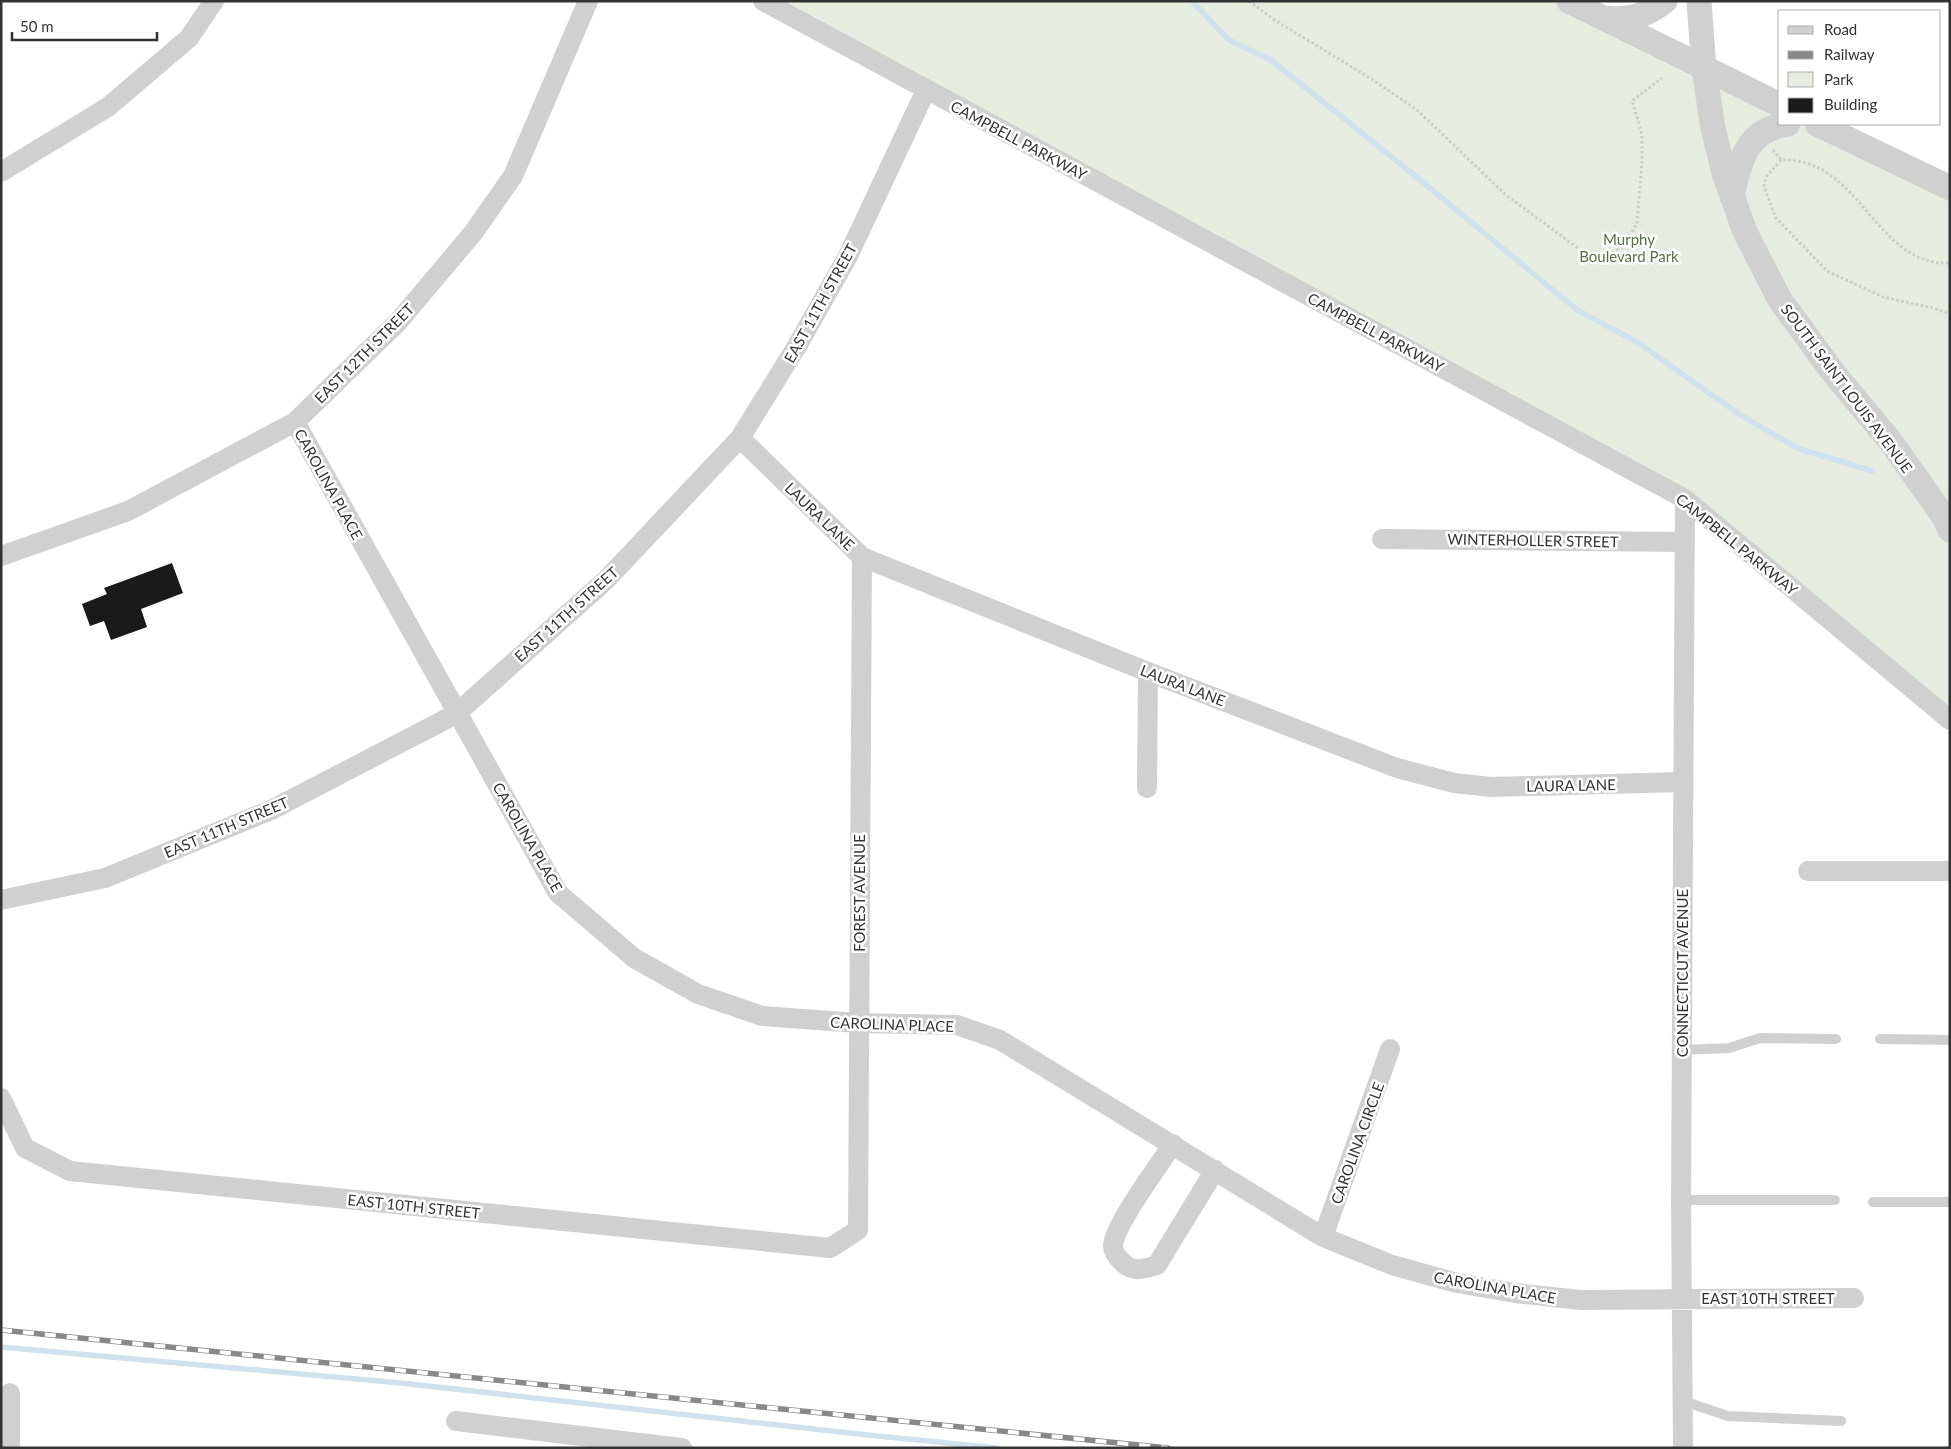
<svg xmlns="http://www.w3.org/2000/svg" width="1951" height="1449" font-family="Lato,sans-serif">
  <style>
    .green { fill: #e6ecdf }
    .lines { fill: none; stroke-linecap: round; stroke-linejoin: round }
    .stream { stroke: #cfe2ee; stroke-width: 5.5 }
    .building { fill: #1a1a1a }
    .path { stroke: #cdcdcd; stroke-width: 3; stroke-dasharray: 2.5 2.5; stroke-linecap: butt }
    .service { stroke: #d0d0d0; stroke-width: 10 }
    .minor { stroke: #d0d0d0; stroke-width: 20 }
    .tertiary { stroke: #d0d0d0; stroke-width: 25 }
    .rail-casing { stroke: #888; stroke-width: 5.5 }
    .rail { stroke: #fff; stroke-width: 4; stroke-dasharray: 11; stroke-linecap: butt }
    .labels { text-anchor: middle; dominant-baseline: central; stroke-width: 5; stroke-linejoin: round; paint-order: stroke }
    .street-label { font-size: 15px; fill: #333; stroke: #fff }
    .park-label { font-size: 15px; fill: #56703f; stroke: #fff }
  </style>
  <rect width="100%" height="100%" fill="#fff"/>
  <!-- green -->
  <path class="green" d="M 763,1 L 1569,1 L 1780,105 L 1780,124 L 1817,124 L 1950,188 L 1950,720 L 1685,499 Z"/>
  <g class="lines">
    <!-- stream -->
    <path class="stream" d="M 1192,1 L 1229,40 L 1271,60 L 1419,179 L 1577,310 L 1637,342 L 1739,414 L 1797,448 L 1872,471
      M 1,1347 L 401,1383 L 868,1435 L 997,1448"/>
  </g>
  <!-- building -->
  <path class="building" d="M 172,563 L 183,593 L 141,609 L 147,627 L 111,640 L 104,621 L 90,626 L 82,604 L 107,594 L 104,588 Z"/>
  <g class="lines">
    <!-- path -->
    <path class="path" d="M 1249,1 L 1276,21 L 1370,78 L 1417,110 L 1506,195 L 1586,254 L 1608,256 L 1625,245 L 1637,223 L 1642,163 L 1642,134 L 1632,101 L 1662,78
      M 1773,150 L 1781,160 C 1861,157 1875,267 1950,263
      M 1781,160 L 1766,177 L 1764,187 L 1776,218 L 1827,271 L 1883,297 L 1933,308 L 1950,314"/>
    <!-- service -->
    <path class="service" d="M 1880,1039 L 1950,1040
      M 1681,1050 L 1729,1048 L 1760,1038 L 1836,1039
      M 1681,1200 L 1835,1200
      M 1873,1202 L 1950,1202
      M 1683,1401 L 1728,1416 L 1841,1421"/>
    <!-- minor -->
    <path class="minor" d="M 763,1 L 1685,499 L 1950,720
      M 1,172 L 108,107 L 189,38 L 214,1
      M 295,422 L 558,893 L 634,958 L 698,994 L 762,1016 L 858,1023 L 957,1025 L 1000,1040 L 1323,1237 L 1392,1265 L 1457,1283 L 1515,1293 L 1581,1300 L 1854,1298
      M 740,438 L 862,557 L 1148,672 L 1397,768 L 1454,783 L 1491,787 L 1682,782
      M 1382,539 L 1684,542
      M 1,556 L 128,511 L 295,422 L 398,322 L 473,233 L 513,176 L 588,1
      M 1147,788 L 1148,672
      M 1808,871 L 1950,871
      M 1,900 L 105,878 L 271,810 L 456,714 L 606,580 L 740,438 L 797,346 L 848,256 L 926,90
      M 1,1098 L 25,1148 L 70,1171 L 830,1248 L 858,1230 L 862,557
      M 1173,1144 C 1159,1165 1114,1225 1113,1246 C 1113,1252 1118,1258 1122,1262 C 1133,1273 1144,1269 1157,1265 L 1215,1170
      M 1323,1237 L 1390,1049
      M 456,1421 L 682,1448
      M 10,1448 L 10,1393
      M 1683,1448 L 1681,1200 L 1685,499"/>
    <!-- tertiary -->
    <path class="tertiary" d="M 1569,1 L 1780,105
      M 1699,1 L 1704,69 L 1713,128 L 1724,173 L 1745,232 L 1780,300 L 1832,371 L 1891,442 L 1944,517 L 1950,530
      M 1605,18 C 1628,21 1647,16 1665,1
      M 1817,124 L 1950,188
      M 1732,197 C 1739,161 1747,129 1788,124"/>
    <!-- rail casing -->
    <g class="rail-casing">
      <path id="rail" d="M 1,1330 L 1168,1448"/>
    </g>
    <!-- rail -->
    <use href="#rail" class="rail"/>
  </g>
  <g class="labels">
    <!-- street labels -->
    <g class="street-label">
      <text transform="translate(1019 140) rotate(28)">CAMPBELL PARKWAY</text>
      <text transform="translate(820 303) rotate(-61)">EAST 11TH STREET</text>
      <text transform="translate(1376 332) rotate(28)">CAMPBELL PARKWAY</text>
      <text transform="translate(364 353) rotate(-45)">EAST 12TH STREET</text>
      <text transform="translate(1847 388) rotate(53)">SOUTH SAINT LOUIS AVENUE</text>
      <text transform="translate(329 484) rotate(61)">CAROLINA PLACE</text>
      <text transform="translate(820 516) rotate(44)">LAURA LANE</text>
      <text transform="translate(1533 540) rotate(1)">WINTERHOLLER STREET</text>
      <text transform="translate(1737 544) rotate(39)">CAMPBELL PARKWAY</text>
      <text transform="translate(566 614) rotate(-42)">EAST 11TH STREET</text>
      <text transform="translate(1183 685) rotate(21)">LAURA LANE</text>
      <text transform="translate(1571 785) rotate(-1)">LAURA LANE</text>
      <text transform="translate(226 827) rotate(-23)">EAST 11TH STREET</text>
      <text transform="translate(528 837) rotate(60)">CAROLINA PLACE</text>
      <text transform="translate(859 893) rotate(-90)">FOREST AVENUE</text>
      <text transform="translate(1682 973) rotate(-90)">CONNECTICUT AVENUE</text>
      <text transform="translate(892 1024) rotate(2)">CAROLINA PLACE</text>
      <text transform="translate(1357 1143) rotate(-70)">CAROLINA CIRCLE</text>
      <text transform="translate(414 1206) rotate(6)">EAST 10TH STREET</text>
      <text transform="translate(1495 1287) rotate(10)">CAROLINA PLACE</text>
      <text x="1768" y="1298">EAST 10TH STREET</text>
    </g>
    <!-- park labels -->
    <g class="park-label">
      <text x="1629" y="239">Murphy<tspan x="1629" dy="17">Boulevard Park</tspan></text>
    </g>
  </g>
  <!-- border -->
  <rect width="1951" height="1449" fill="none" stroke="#333333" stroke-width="5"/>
  <!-- legend -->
  <rect x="1778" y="10" width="162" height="115" fill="#ffffff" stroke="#adadad"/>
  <rect x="1788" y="26" width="25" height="8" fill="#d0d0d0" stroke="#adadad"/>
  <text x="1824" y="35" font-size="15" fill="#333333">Road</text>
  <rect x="1788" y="51" width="25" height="8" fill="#888888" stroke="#adadad"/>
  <text x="1824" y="60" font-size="15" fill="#333333">Railway</text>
  <rect x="1788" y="72" width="25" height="15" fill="#e6ecdf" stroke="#adadad"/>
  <text x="1824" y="85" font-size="15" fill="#333333">Park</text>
  <rect x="1788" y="98" width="25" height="15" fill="#1a1a1a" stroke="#adadad"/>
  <text x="1824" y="110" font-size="15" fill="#333333">Building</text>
  <!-- scale -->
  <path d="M12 32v8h145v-8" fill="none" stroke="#333333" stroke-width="2.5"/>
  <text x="20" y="32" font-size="15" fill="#333333" stroke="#ffffff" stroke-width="4" paint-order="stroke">50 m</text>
</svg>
